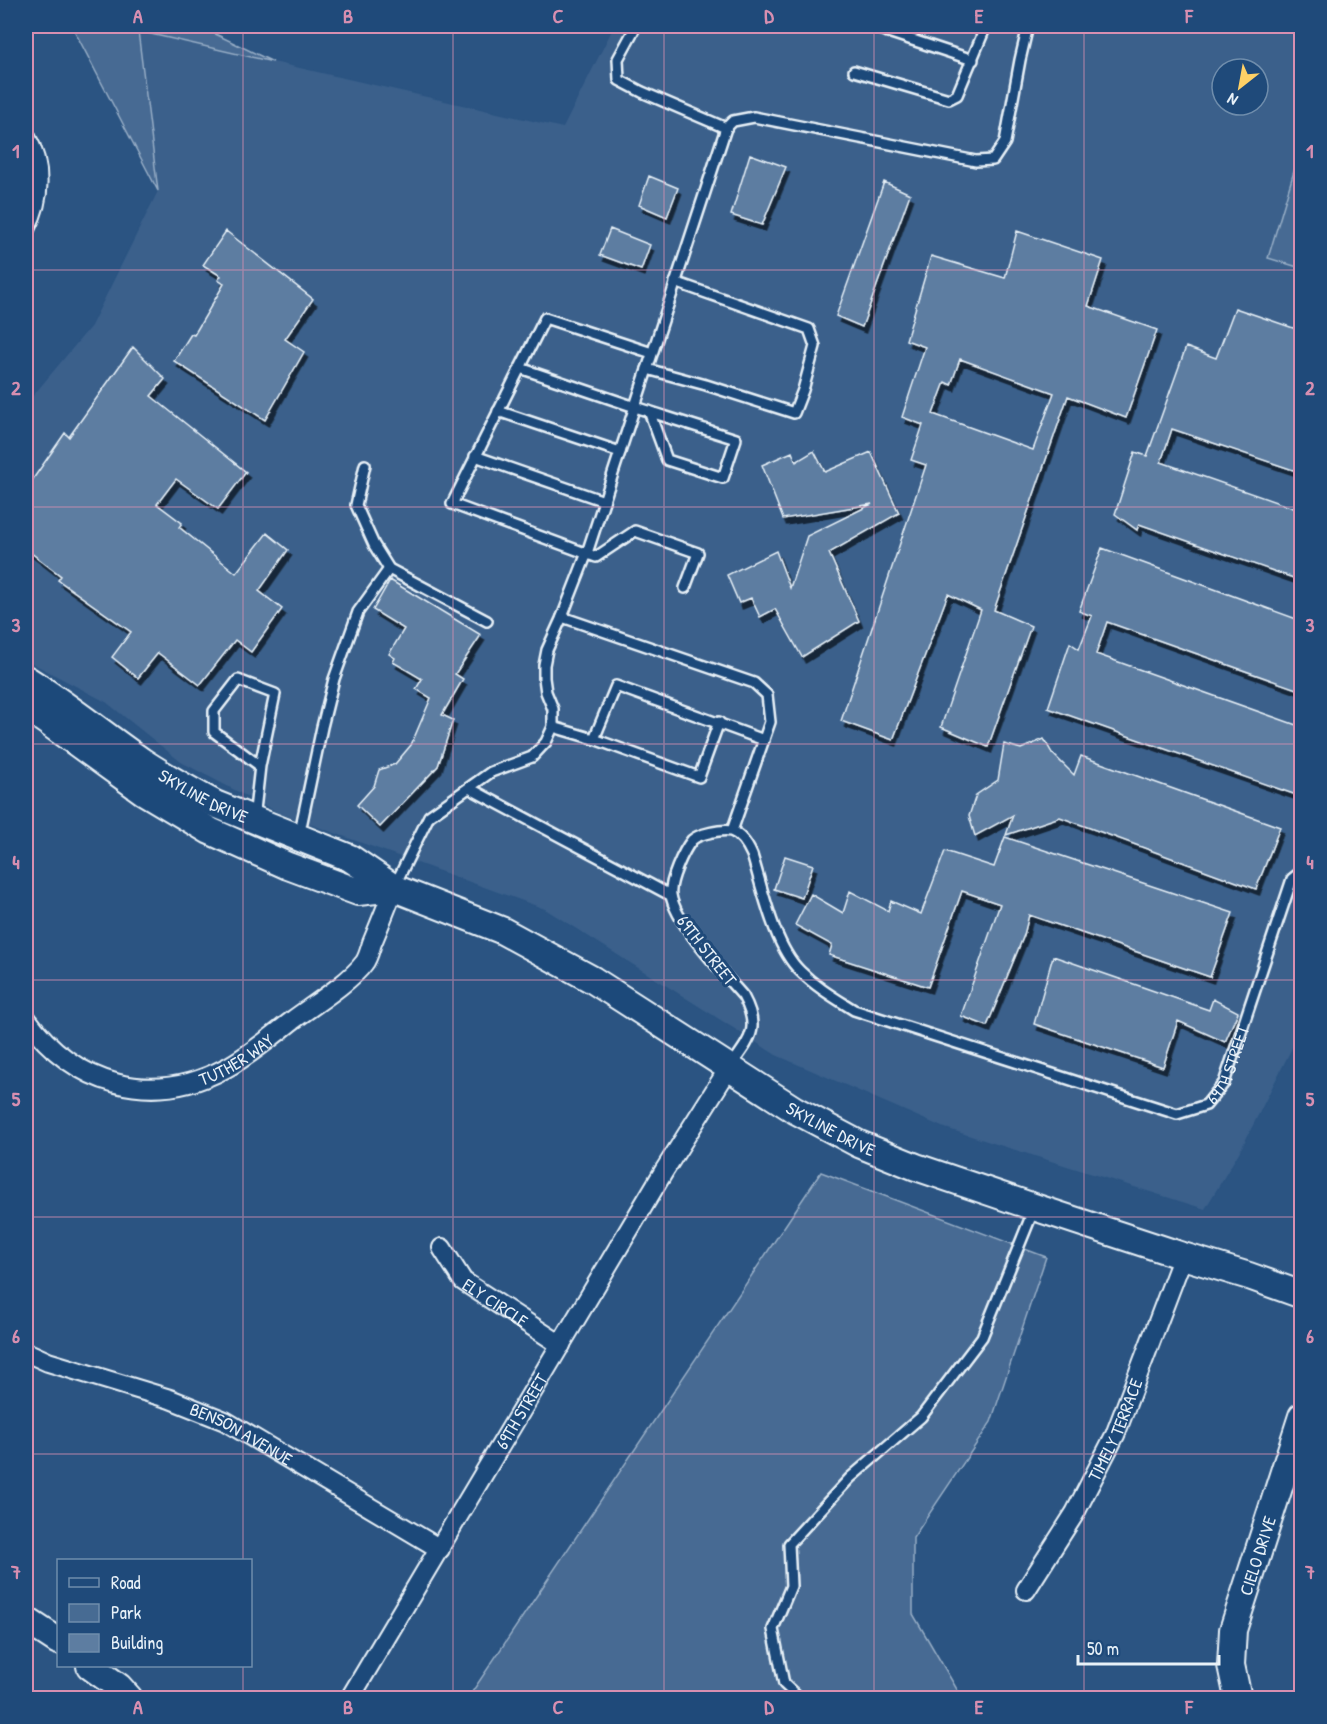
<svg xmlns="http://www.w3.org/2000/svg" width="1327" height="1724" font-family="'Patrick Hand',sans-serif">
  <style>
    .built { fill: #3a608b; fill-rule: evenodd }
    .green { fill: #476b93; stroke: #98aec6; stroke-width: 1.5 }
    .building { fill: #5d7da1; stroke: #e8f1f8; stroke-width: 1.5; fill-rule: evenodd; filter: url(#shadow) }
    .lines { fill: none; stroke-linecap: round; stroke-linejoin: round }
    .lane-casing { stroke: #e8f1f8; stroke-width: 14 }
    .street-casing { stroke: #e8f1f8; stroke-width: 22 }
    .secondary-casing { stroke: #e8f1f8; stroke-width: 30 }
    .lane { stroke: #1f4a7a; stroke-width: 9 }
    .street { stroke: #1f4a7a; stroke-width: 18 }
    .secondary { stroke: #1f4a7a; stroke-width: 26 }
    .grid { fill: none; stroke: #d78fb1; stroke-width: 1.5; stroke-opacity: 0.55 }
    .labels { text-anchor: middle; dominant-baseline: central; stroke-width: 6; stroke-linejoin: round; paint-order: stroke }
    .street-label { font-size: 18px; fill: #e8f1f8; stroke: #1f4a7a }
    .neatline { fill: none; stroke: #d78fb1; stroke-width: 2 }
    .grid-label { font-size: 20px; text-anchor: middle; font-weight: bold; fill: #d78fb1 }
  </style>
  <defs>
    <filter id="shadow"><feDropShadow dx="3.5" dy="6" stdDeviation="0" flood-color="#0009"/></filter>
  </defs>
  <rect width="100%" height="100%" fill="#2b5482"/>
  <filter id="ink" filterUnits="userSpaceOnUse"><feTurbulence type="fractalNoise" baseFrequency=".0167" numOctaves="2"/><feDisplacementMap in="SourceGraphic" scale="12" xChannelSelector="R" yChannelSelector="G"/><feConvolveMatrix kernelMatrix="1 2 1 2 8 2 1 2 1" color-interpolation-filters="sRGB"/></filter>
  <g filter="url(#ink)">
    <!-- built -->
    <path class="built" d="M 614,26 L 1301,26 L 1301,1030 L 1241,1149 L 1205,1209 L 942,1127 L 776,1055 L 545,909 L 279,813 L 181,762 L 106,702 L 26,660 L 26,404 L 91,326 L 158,191 L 138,31 L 563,128 ZM 1222,69 L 1258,69 L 1258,105 L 1222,105 Z"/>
    <!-- green -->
    <path class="green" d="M 72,26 L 199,26 L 273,62 L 138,31 L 158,191 Z
      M 1301,148 L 1301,268 L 1268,258 Z
      M 821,1172 L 1046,1257 L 991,1422 L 913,1538 L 913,1614 L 962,1698 L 468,1698 Z"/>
    <!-- building -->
    <path class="building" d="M 750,154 L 786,167 L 762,225 L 731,215 Z
      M 649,176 L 678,188 L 667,217 L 639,205 Z
      M 884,182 L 910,194 L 862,327 L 836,316 Z
      M 610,229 L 650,245 L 641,270 L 600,255 Z
      M 226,231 L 313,299 L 285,339 L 304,352 L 265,420 L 174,361 L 191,334 L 194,335 L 224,284 L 218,280 L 221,276 L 203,265 Z
      M 1017,231 L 1103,260 L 1088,306 L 1157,330 L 1126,418 L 1068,396 L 994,610 L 1031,626 L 988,747 L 941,727 L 981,610 L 948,594 L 893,740 L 841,721 L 926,465 L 911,460 L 923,425 L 902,417 L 925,347 L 906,340 L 931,256 L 1005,278 ZM 960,359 L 1054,393 L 1033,450 L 933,414 L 945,382 L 951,385 Z
      M 1235,308 L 1302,331 L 1302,473 L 1172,429 L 1161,462 L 1302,511 L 1302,581 L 1139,524 L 1137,530 L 1115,514 L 1135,452 L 1147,456 L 1186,347 L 1216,358 Z
      M 133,347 L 165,379 L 151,396 L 246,472 L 218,509 L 176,479 L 157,504 L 182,523 L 179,527 L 236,573 L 267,533 L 288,550 L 259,591 L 282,609 L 251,652 L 235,640 L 200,685 L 158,653 L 138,678 L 112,657 L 131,632 L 58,580 L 61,576 L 26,549 L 26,489 L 65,433 L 69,437 Z
      M 814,451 L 825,472 L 871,452 L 899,513 L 829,553 L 859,621 L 802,657 L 775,609 L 760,617 L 751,598 L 739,603 L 727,575 L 776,551 L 790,588 L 807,536 L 872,504 L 783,519 L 762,465 L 792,452 L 796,462 Z
      M 1102,548 L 1302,621 L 1302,691 L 1107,622 L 1096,654 L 1302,727 L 1302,797 L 1048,708 L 1070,643 L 1079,649 L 1092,616 L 1079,611 Z
      M 390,580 L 481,635 L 455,674 L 463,679 L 442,715 L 453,720 L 438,766 L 380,827 L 357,805 L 374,786 L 379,770 L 395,764 L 411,745 L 431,698 L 416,689 L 422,679 L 393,662 L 395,658 L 389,654 L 404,629 L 373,610 Z
      M 1044,739 L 1052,753 L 1074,775 L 1081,756 L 1280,827 L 1256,889 L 1060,817 L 1006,835 L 1013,815 L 975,836 L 969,816 L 976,795 L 998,780 L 1004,744 L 1021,749 Z
      M 1005,837 L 1233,913 L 1210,977 L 1029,915 L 1024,935 L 987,1026 L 961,1016 L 1000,904 L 962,891 L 928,987 L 829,955 L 832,945 L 795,925 L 811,894 L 843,913 L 850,891 L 888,911 L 891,901 L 921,914 L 945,851 L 994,867 Z
      M 785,856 L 813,865 L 802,898 L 774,889 Z
      M 1053,956 L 1209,1010 L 1213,999 L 1238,1012 L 1225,1042 L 1178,1021 L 1163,1067 L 1034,1024 Z"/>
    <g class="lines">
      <!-- lane casing -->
      <g class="lane-casing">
        <g id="lane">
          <path d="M 870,26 L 973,60"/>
          <path d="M 854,71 L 949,99 L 957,95 L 986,26"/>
          <path d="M 726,128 L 733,121 L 754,117 L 976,161 L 993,160 L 1005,142 L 1020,60 L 1028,26"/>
          <path d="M 652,353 L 545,318 L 452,504 L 596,557 L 635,531 L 698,553 L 685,588"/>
          <path d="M 520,368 L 635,407 L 736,439 L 723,478 L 667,460 L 649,411"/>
          <path d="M 647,369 L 706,385 L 794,413 L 803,390 L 815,346 L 809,329 L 675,282"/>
          <path d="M 498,411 L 620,452"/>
          <path d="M 475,456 L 604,501"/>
          <path d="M 365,465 L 356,505 L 374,545 L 389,569 L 487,621"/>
          <path d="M 562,617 L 754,683 L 767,695 L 770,722 L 732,831"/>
          <path d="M 553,727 L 594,739 L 699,777 L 719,722"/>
          <path d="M 594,739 L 616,686 L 764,740"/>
          <path d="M 469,788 L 670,895"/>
          <path d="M 254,819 L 260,766 L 275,694 L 238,680 L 214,711 L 214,732 L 260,766"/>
          <path d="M 299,836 L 322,727 L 334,679 L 358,612 L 389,569"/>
          <path d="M 395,885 L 429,816 L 491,772 L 532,757 L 546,742 L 553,727 L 553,709 L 546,692 L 544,678 L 544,665 L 547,650 L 562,617 L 587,553 L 726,128 L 642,92 L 619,80 L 618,59 L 636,26"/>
          <path id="s1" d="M 731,1066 C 750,1039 761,1029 743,996 C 724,974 675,923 671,895 C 669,882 683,851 692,840 C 698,834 722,829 731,831 C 742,835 748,846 752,855 C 763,890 774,946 800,971 C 816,987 835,998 854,1010 L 1177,1114 L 1206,1105 L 1224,1083 L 1292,879 L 1302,871"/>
          <path d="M 799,1698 L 784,1684 L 773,1629 L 791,1586 L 789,1544 L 850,1478 L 921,1417 L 982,1337 L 1034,1209"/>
        </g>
      </g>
      <!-- street casing -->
      <g class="street-casing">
        <g id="street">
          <path d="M 26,137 C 42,165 41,199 26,227"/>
          <path id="s2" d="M 26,1018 C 74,1085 151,1108 226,1068 C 250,1055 271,1037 293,1020 C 313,1005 349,983 364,963 C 368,958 370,949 372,943 C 380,924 387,906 394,888"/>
          <path id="s3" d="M 442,1248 L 463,1281 L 561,1345"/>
          <path id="s4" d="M 26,1352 L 48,1362 L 170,1399 L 225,1421 L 440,1549"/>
          <path id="s5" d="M 1026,1590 L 1075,1513 L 1115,1435 L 1183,1256"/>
          <path id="s6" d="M 350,1698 L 664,1171 L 729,1068"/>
        </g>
      </g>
      <!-- secondary casing -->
      <g class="secondary-casing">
        <g id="secondary">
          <path id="s7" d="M 26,679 C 66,704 104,735 143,762 C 166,777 191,791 215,804 L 350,858 L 394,888 L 501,930 L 593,980 L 795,1110 L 859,1144 L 916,1167 L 1034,1207 L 1183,1256 L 1249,1276 L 1302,1295"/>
          <path d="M 26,707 L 49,723 L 143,791 L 210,831 L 288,866 L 358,892 L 394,888"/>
          <path d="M 26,1620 L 58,1641"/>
          <path d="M 90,1666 L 119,1687 L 129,1698"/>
          <path id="s8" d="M 1238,1698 L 1231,1665 L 1233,1630 L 1302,1416"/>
        </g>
      </g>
      <!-- lane -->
      <use href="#lane" class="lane"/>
      <!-- street -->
      <use href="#street" class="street"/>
      <!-- secondary -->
      <use href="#secondary" class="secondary"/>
    </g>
  </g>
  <!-- grid -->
  <path class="grid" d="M 243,26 L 243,1560M 453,26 L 453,1698M 664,26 L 664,1698M 874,26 L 874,1698M 1084,26 L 1084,1698M 26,270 L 1302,270M 26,507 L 1302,507M 26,744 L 1302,744M 26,980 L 1302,980M 26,1217 L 1302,1217M 26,1454 L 1302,1454M 243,1666 L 243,1698"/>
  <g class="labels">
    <!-- street labels -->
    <g class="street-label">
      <text stroke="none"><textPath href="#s7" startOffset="213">SKYLINE DRIVE</textPath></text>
      <text transform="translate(707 950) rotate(52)">69TH STREET</text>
      <text stroke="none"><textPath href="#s2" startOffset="240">TUTHER WAY</textPath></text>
      <text stroke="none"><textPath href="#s1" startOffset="946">69TH STREET</textPath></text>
      <text stroke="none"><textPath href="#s7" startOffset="926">SKYLINE DRIVE</textPath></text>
      <text stroke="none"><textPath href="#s3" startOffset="78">ELY CIRCLE</textPath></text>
      <text stroke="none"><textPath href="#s6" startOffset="334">69TH STREET</textPath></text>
      <text stroke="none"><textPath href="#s5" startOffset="184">TIMELY TERRACE</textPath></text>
      <text stroke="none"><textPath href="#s4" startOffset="231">BENSON AVENUE</textPath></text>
      <text stroke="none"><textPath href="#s8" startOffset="147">CIELO DRIVE</textPath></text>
    </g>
  </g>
  <!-- margin -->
  <rect width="1327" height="1724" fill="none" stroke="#1f4a7a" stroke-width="66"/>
  <!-- legend -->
  <rect x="57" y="1559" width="195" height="108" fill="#1f4a7a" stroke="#6f8dac" stroke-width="1.5"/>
  <rect x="69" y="1578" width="30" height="9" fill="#1f4a7a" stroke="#6f8dac" stroke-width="1.5"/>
  <text x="111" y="1589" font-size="18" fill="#e8f1f8">Road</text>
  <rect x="69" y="1604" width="30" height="18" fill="#476b93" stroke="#6f8dac" stroke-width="1.5"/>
  <text x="111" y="1619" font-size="18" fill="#e8f1f8">Park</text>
  <rect x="69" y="1634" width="30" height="18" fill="#5d7da1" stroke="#6f8dac" stroke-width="1.5"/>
  <text x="111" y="1649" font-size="18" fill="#e8f1f8">Building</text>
  <!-- north arrow -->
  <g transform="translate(1240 87) rotate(211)"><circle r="28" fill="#1f4a7a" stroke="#6f8dac" stroke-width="1.5"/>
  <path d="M0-4.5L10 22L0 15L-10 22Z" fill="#ffd166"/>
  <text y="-9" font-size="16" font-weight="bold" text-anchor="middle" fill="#e8f1f8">N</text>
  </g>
  <!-- scale -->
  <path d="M1078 1655v9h141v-9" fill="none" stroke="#e8f1f8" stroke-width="3"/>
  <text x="1087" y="1655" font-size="18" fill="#e8f1f8" stroke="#1f4a7a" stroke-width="4.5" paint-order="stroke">50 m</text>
  <rect x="33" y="33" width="1261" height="1658" class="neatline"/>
  <g class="grid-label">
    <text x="138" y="23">A</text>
    <text x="348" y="23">B</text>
    <text x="558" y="23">C</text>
    <text x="769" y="23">D</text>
    <text x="979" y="23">E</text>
    <text x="1189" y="23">F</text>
    <text x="16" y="158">1</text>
    <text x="1310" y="158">1</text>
    <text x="16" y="395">2</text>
    <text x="1310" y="395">2</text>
    <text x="16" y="632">3</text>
    <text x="1310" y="632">3</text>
    <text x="16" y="869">4</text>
    <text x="1310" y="869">4</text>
    <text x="16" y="1106">5</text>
    <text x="1310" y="1106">5</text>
    <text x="16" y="1343">6</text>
    <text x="1310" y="1343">6</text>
    <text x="16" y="1579">7</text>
    <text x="1310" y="1579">7</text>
    <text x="138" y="1714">A</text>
    <text x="348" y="1714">B</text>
    <text x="558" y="1714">C</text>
    <text x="769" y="1714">D</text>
    <text x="979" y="1714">E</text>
    <text x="1189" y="1714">F</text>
  </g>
</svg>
